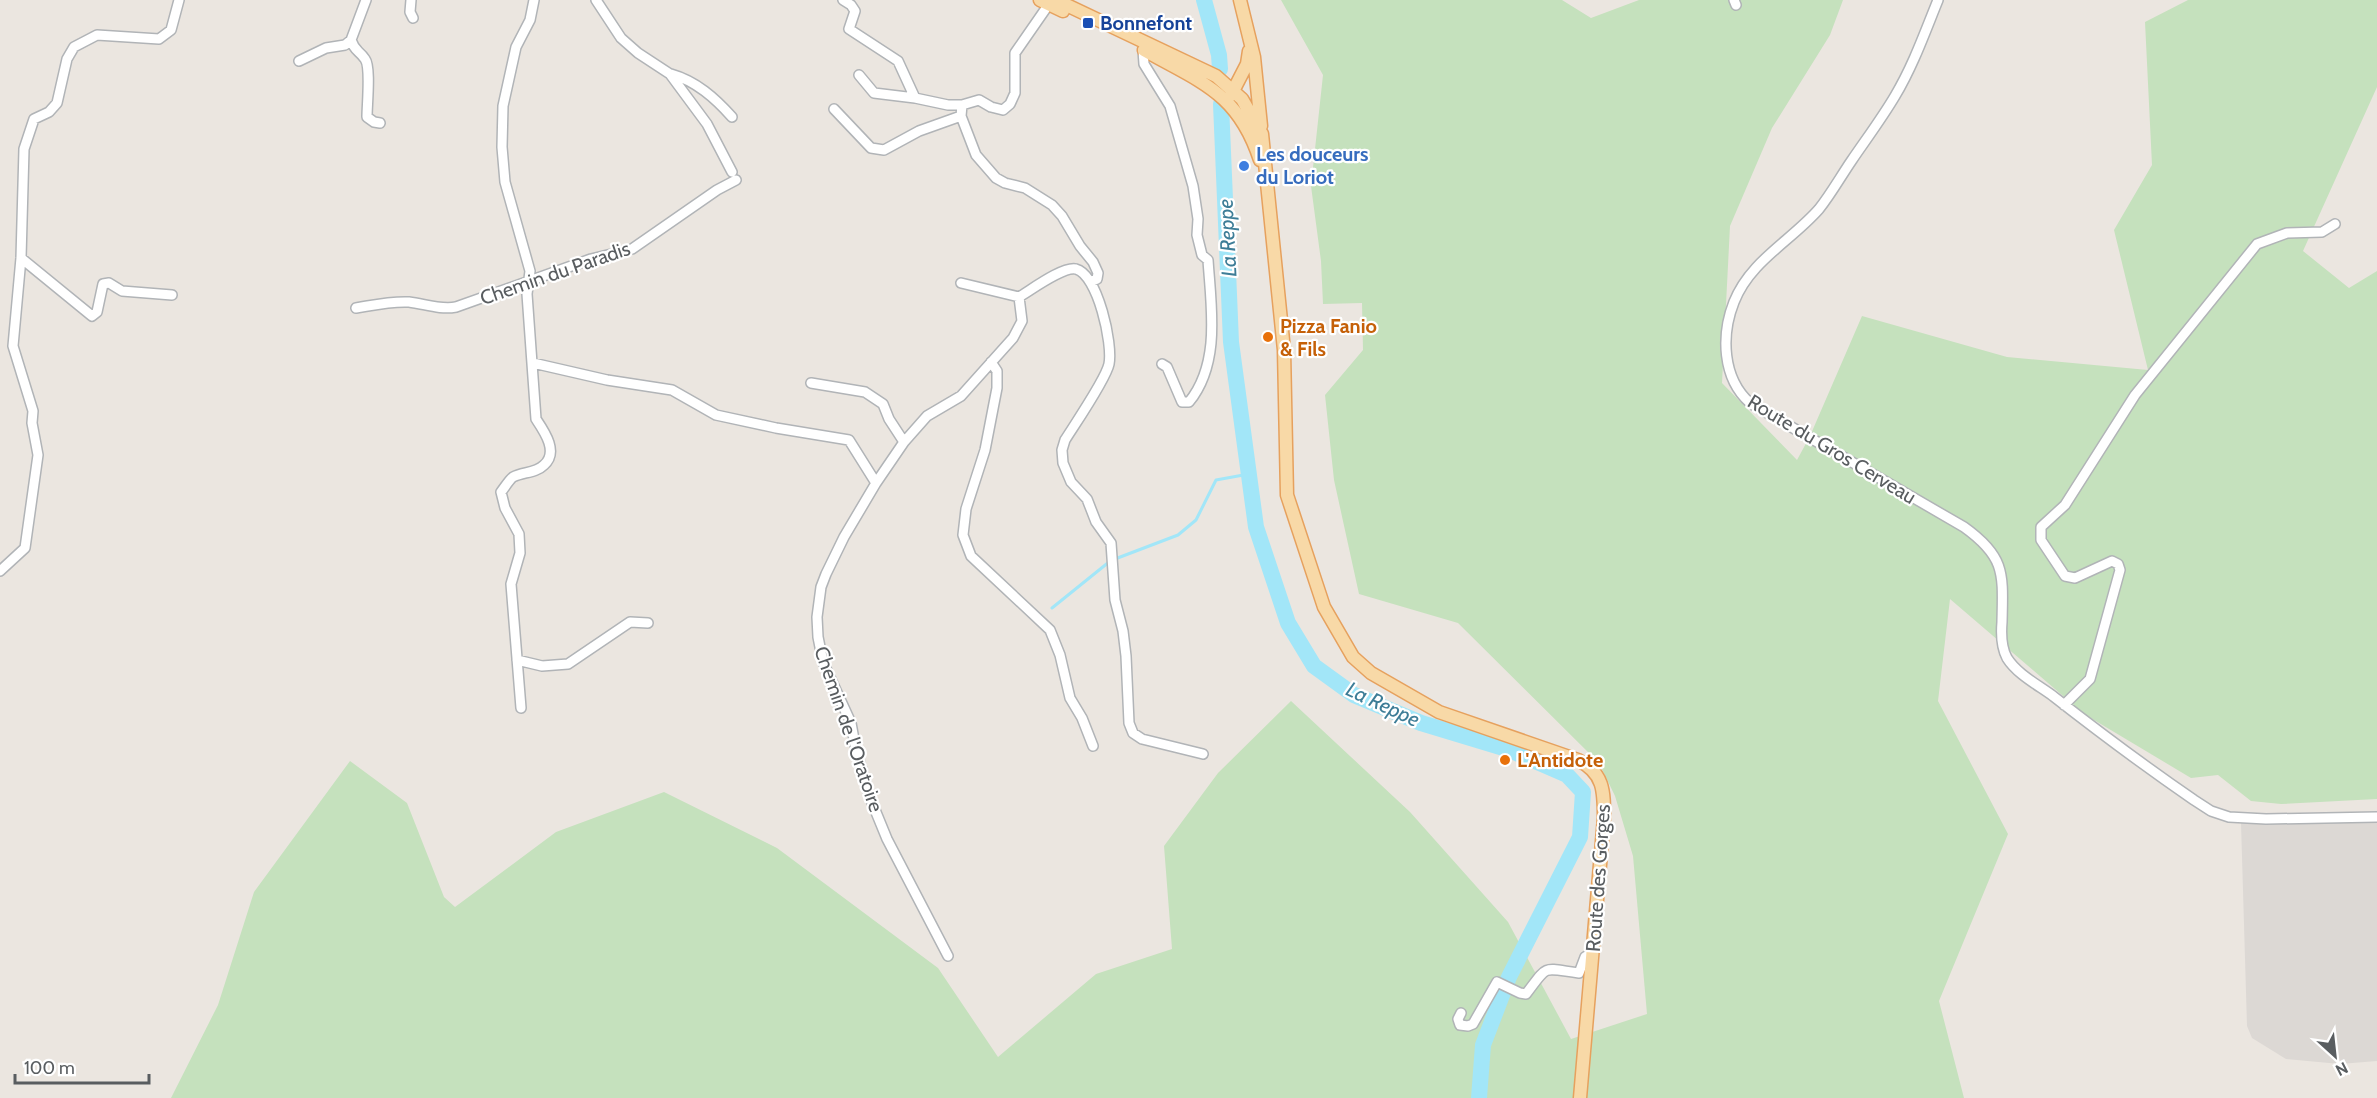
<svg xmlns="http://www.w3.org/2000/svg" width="2377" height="1098" font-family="Cabin,sans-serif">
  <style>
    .industrial { fill: #dcd8d4 }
    .green { fill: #c5e1bd }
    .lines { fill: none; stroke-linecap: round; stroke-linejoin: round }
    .stream { stroke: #a2e6f8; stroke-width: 3 }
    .river { stroke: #a2e6f8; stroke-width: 16 }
    .minor-casing { stroke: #b1b4b7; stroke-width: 12 }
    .major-casing { stroke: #e6a15e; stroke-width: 15 }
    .minor { stroke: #fff; stroke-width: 9 }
    .major { stroke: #f8d9a7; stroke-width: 12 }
    .transit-dot { fill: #1a4fb4; stroke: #fff; stroke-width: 2 }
    .shop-dot { fill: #3f7fe0; stroke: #fff; stroke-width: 2 }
    .food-dot { fill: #e8710a; stroke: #fff; stroke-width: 2 }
    .labels { text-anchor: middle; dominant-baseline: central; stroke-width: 4.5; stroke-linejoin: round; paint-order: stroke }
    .transit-label { font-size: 20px; font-weight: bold; fill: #164399; stroke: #fff; text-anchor: start }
    .shop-label { font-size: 20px; font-weight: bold; fill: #366cbe; stroke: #fff; text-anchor: start }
    .street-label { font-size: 20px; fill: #595d60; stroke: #fff }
    .food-label { font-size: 20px; font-weight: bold; fill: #c56008; stroke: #fff; text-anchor: start }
    .water-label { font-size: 21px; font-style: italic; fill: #3d7d97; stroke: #fff }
  </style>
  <rect width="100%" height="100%" fill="#ebe6e0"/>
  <!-- industrial -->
  <path class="industrial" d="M 2377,822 L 2377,1061 L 2340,1064 L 2286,1059 L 2252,1038 L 2247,1026 L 2241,823 Z"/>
  <!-- green -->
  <path class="green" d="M 1281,0 L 1562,0 L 1591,18 L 1639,0 L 1843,0 L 1830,35 L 1772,128 L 1730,226 L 1722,383 L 1797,460 L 1810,436 L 1862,316 L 2007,357 L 2148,370 L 2114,230 L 2152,165 L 2145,22 L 2188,0 L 2377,0 L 2377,87 L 2303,251 L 2349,288 L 2377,271 L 2377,799 L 2281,804 L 2251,801 L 2218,775 L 2191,778 L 2084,714 L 1950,599 L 1938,701 L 2008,834 L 1939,1001 L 1964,1098 L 171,1098 L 218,1005 L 254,892 L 350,761 L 407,803 L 444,897 L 455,907 L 556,832 L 664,792 L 777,848 L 938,968 L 998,1057 L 1096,974 L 1172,949 L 1164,846 L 1218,773 L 1291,701 L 1410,812 L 1508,922 L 1571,1039 L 1647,1014 L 1633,856 L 1615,796 L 1599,763 L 1458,623 L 1359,594 L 1334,480 L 1325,395 L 1363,350 L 1362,303 L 1323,304 L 1321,261 L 1311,186 L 1323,75 Z"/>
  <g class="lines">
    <!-- stream -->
    <path class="stream" d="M 1115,559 L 1178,535 L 1196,520 L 1216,480 L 1249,474
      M 1052,608 L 1109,562"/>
    <!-- river -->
    <path class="river" d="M 1204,0 L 1219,55 L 1220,69
      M 1221,104 L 1231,342 L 1256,527 L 1288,623 L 1314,666 L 1354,695 L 1421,723 L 1507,749 L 1567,775 L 1583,792 L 1580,837 L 1509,977 L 1483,1045 L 1479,1098"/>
    <!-- minor casing -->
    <g class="minor-casing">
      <path id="minor" d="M 366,0 L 351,40 C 355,52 359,50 365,59 C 371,67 367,104 367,117 L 374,122 L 380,123
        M 411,0 L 410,12 L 413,18
        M 596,0 L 621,38 L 638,53 L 670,74 L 707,124 L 732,172
        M 843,0 L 851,5 L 855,11 L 849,29 L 898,61 L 915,98
        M 1734,0 L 1736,5
        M 1938,0 C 1925,32 1913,66 1895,96 C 1882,118 1867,138 1852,160 C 1841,176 1831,194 1819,209 C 1791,241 1750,261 1734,302 C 1721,335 1722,378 1750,403 L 1964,527 C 2006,557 2003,574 2002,622 C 2001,634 2001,647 2007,658 C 2017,674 2038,685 2053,696 C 2099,732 2146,767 2194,800 L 2211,811 L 2229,817 L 2266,819 L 2377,817
        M 1049,4 L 1015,53 L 1015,93 L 1010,104 L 1003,110 L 991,107 L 979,100 L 962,105 L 961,116 L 976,155 L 996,178 L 1005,183 L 1025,188 L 1052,205 L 1062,216 L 1080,246 L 1093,262 L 1098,273 L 1097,279 L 1090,282
        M 1143,50 L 1144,64 L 1170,106 L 1193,186 L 1198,219 L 1197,235 L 1202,255 L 1208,260 C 1211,306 1221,363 1189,402 L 1182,402 L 1167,367 L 1162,364
        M 299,61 L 326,48 L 345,45 L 351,40
        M 671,74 C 696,81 715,98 732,117
        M 859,75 L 874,93 L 915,98 L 948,105 L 962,105
        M 834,109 L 871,148 L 884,150 L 919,131 L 961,116
        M 21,258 L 92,316 L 97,312 L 103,284 L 109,283 L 122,291 L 172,295
        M 961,283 L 1019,297
        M 356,308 C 374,305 391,301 409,302 C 425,304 440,310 456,307 L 591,259 L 632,249 L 717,190 L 736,180
        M 991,362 L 997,371 L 997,388 L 985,450 L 966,509 L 963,535 L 971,556 L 1050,630 L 1060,655 L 1070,698 L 1082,718 L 1093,746
        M 533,363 L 607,380 L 672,390 L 716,415 L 776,428 L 849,440 L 876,483
        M 811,383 L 865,392 L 883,404 L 889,419 L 904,442
        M 0,571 L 25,548 L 38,455 L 32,423 L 33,411 L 13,346 L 21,258 L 24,149 L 34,119 L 49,112 L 57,103 L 67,59 L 74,47 L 97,35 L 159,39 L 171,30 L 179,0
        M 517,660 L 542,666 L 568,664 L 630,622 L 648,623
        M 2064,705 L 2090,679 L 2120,570 L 2118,564 L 2112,561 L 2075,578 L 2065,576 L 2041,540 L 2041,527 L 2065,505 L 2135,395 L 2257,244 L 2287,233 L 2322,232 L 2335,224
        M 521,708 L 511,584 L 520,553 L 519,534 L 505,508 L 501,492 C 505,487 509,480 513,477 C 523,472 536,473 544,465 C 559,452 544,431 536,419 L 527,294 L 530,271 L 505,182 L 502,147 L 503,106 L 516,47 L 530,20 L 534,0
        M 948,956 L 887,839 L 871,800 L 856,750 L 851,723 L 823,662 L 818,637 L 817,617 L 821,587 L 826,574 L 844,537 L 876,483 L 904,442 L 927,416 L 961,396 L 1013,338 L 1022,321 L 1019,297 C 1031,290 1063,266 1076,269 C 1098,275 1113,344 1109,364 C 1106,379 1075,424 1065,440 L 1062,450 L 1063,463 L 1071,482 L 1087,499 L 1096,522 L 1111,543 L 1115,600 L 1123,631 L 1126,656 L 1129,723 L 1133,733 L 1142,739 L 1203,754
        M 1461,1013 L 1458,1019 L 1460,1025 L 1468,1026 L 1473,1024 L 1497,982 L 1520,993 L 1526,994 C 1549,964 1541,968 1579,973 L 1585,957 L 1592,953"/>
    </g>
    <!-- major casing -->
    <g class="major-casing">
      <path id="major" d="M 1040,0 L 1063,11
        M 1056,0 L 1216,76 L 1242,99 L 1262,134 L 1284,350 L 1287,495 L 1324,607 L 1353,657 L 1371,673 L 1439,712 L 1578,760 C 1604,773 1604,791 1604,818 L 1580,1098
        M 1240,0 L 1254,57 L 1261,126
        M 1144,50 C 1200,82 1238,92 1260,160
        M 1231,95 L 1247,64 L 1249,51"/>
    </g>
    <!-- minor -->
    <use href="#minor" class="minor"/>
    <!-- major -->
    <use href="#major" class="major"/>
  </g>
  <!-- markers -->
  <rect class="transit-dot" x="1082" y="17" width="12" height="12" rx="3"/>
  <circle class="shop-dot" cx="1244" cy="166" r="6"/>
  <g class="food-dot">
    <circle cx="1268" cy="337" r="6"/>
    <circle cx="1505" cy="760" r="6"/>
  </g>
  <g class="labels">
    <!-- transit labels -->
    <g class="transit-label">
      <text x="1100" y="23">Bonnefont</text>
    </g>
    <!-- shop labels -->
    <g class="shop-label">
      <text x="1256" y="154">Les douceurs<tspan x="1256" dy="23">du Loriot</tspan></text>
    </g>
    <!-- street labels -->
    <g class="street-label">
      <text transform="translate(555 273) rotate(-19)">Chemin du Paradis</text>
      <text transform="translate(1832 449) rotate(31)">Route du Gros Cerveau</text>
      <text transform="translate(849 729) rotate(71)">Chemin de l'Oratoire</text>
      <text transform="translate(1598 878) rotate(-86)">Route des Gorges</text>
    </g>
    <!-- food labels -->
    <g class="food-label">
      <text x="1280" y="326">Pizza Fanio<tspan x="1280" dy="23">&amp; Fils</tspan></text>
      <text x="1517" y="760">L'Antidote</text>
    </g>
    <!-- water labels -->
    <g class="water-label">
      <text transform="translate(1227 238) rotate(-93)">La Reppe</text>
      <text transform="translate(1383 704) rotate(25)">La Reppe</text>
    </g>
  </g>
  <!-- north arrow -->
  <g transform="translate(2335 1056) rotate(153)" stroke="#ffffff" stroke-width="4.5" paint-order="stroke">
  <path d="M0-4.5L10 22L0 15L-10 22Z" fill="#595d60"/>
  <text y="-9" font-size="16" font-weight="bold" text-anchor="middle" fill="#595d60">N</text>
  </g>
  <!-- scale -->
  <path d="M15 1074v9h134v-9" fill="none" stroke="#595d60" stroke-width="3"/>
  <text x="24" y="1074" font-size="18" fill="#595d60" stroke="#ffffff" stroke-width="4.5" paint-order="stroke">100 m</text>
</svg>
